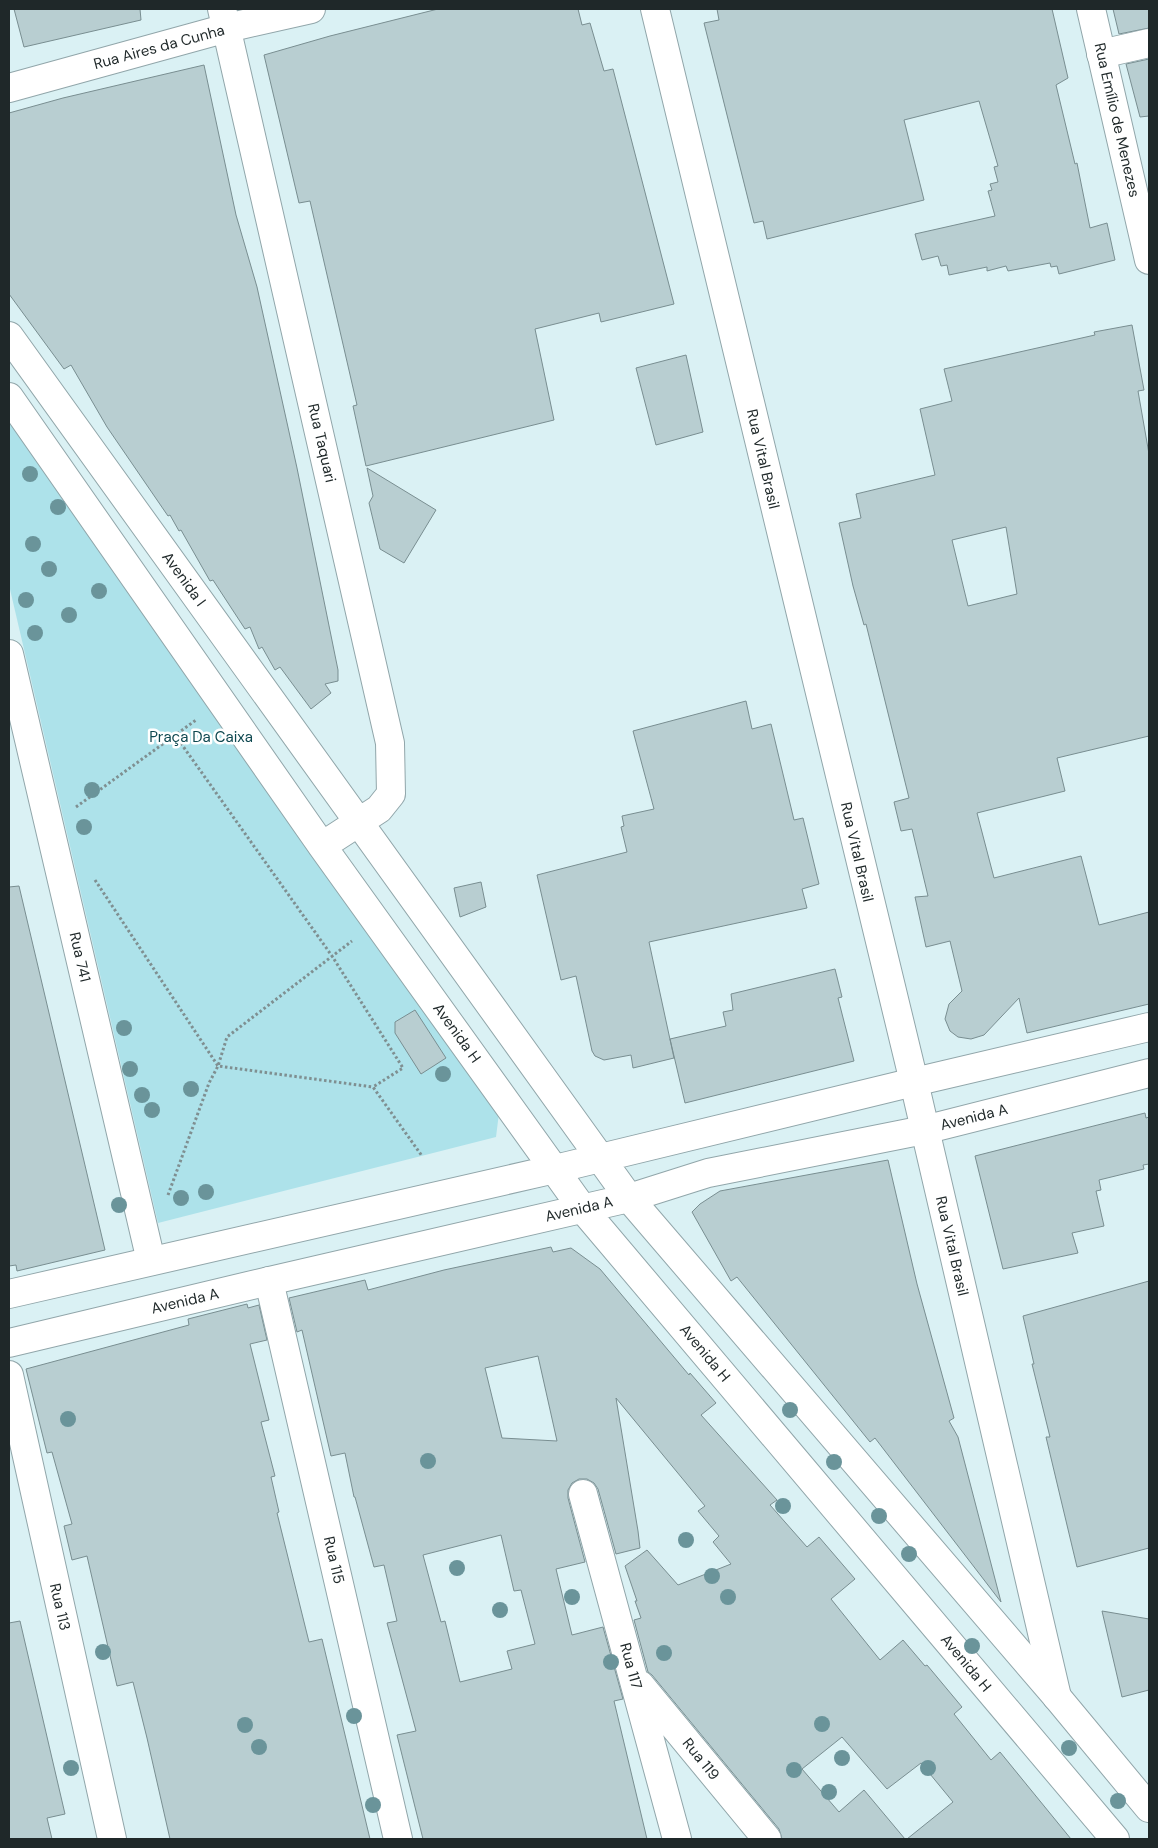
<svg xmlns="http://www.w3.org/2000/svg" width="1158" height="1848" font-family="'DM Sans',sans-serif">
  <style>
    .green { fill: #ade2ea }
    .building { fill: #b8ced1; stroke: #798e91; fill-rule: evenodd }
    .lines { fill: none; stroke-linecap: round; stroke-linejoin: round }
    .minor-casing { stroke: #91a6aa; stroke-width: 30 }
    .tertiary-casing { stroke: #91a6aa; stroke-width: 30 }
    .path { stroke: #7f8f91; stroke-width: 3; stroke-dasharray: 2.5 2.5; stroke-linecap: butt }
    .minor { stroke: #fff; stroke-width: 28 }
    .tertiary { stroke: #fff; stroke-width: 28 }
    .tree { fill: #6a949a }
    .labels { text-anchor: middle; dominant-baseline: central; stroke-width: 5; stroke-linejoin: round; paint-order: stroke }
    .street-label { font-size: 15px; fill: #1f2829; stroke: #fff }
    .park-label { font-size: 15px; fill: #0e4850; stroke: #fff }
  </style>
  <rect width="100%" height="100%" fill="#daf1f4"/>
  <!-- green -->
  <path class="green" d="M 9,415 L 499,1113 L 496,1137 L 158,1223 L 9,585 Z"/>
  <!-- building -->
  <path class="building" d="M 14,9 L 140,9 L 141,20 L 24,47 Z
    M 438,9 L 578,9 L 582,25 L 590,23 L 604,71 L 613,69 L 674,304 L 601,322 L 599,313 L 535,329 L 554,420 L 366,466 L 353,406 L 357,405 L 310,201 L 299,203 L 264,55 L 330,36 Z
    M 717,9 L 1052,9 L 1068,78 L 1056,85 L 1075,164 L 1077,163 L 1090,228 L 1107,223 L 1115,260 L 1059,274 L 1057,266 L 1051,267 L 1050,263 L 1008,271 L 1006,266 L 987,271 L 987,267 L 949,275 L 947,265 L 941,266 L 938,256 L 922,260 L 915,234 L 995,216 L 988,191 L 992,190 L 990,184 L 998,182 L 994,167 L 998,166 L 979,101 L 904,120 L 924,200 L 767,239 L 763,221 L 754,223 L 704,23 L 719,20 Z
    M 1113,9 L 1149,9 L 1149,28 L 1119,34 Z
    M 1149,59 L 1149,116 L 1140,117 L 1126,64 Z
    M 204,65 L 236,215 L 257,287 L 297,468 L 338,670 L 338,681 L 325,684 L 331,693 L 311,709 L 280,667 L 275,670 L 262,647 L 259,649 L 250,627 L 245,629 L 213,580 L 210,581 L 181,530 L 179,531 L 170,515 L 168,516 L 107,427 L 71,365 L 64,369 L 9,294 L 9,113 L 63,98 Z
    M 1132,325 L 1144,390 L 1138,391 L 1149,454 L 1149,736 L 1057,758 L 1065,791 L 977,813 L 994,878 L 1081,856 L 1099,925 L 1149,912 L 1149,1004 L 1027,1033 L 1019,998 L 984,1035 L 971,1039 L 958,1037 L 950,1031 L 945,1019 L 949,1004 L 962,991 L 950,941 L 926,947 L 915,897 L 928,896 L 912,829 L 901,831 L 894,802 L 909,798 L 866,624 L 864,625 L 853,586 L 839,523 L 861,518 L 856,494 L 935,475 L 920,409 L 952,401 L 944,369 L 1095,335 L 1094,332 ZM 1006,527 L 1017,594 L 968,606 L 952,540 Z
    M 686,355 L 703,432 L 656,445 L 636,368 Z
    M 367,468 L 436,510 L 404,563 L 380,549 L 369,503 L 373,496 Z
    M 746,701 L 752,729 L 771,724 L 794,820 L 803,818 L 819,884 L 802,889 L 807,908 L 649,942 L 674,1058 L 633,1068 L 631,1055 L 604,1060 L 595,1056 L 592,1051 L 576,976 L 561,980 L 537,875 L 627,852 L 621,827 L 624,826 L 622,816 L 654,809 L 633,731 Z
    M 481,882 L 486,907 L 460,917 L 454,888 Z
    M 19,886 L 105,1250 L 17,1271 L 16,1265 L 9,1266 L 9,887 Z
    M 835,969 L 842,997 L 838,998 L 854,1061 L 685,1103 L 670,1039 L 726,1026 L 723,1012 L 733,1010 L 731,994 Z
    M 415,1010 L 446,1058 L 421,1074 L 395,1033 L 395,1022 Z
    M 1145,1113 L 1146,1118 L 1149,1117 L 1149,1164 L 1143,1165 L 1144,1169 L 1099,1180 L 1101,1190 L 1096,1191 L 1104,1226 L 1072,1233 L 1078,1253 L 1003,1269 L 975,1156 Z
    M 888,1160 L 917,1284 L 954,1418 L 949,1421 L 958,1437 L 1001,1602 L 875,1438 L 870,1442 L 737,1277 L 731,1281 L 692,1212 L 700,1204 L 720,1191 Z
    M 551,1247 L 553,1252 L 571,1248 L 600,1269 L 689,1375 L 690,1373 L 716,1403 L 701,1415 L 777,1500 L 770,1505 L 807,1547 L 819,1537 L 855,1579 L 831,1599 L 880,1660 L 903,1640 L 925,1666 L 927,1665 L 962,1707 L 954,1714 L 991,1760 L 1000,1752 L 1071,1839 L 907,1839 L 953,1802 L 921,1763 L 887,1789 L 842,1737 L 802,1769 L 839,1812 L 864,1790 L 905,1839 L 782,1839 L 779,1829 L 652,1675 L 648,1672 L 634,1620 L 641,1618 L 635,1601 L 637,1601 L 625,1566 L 647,1550 L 678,1585 L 731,1564 L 713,1542 L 719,1536 L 698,1511 L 705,1506 L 616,1398 L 638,1531 L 640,1548 L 616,1554 L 598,1489 L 594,1483 L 587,1479 L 579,1479 L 572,1483 L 568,1490 L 568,1498 L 585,1562 L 556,1569 L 572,1635 L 603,1627 L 623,1699 L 614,1701 L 647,1839 L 423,1839 L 397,1735 L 416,1731 L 387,1623 L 397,1621 L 384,1565 L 374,1567 L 355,1497 L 354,1497 L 345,1453 L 331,1456 L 302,1330 L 297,1332 L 289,1298 L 365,1280 L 368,1290 L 444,1270 ZM 538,1356 L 557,1441 L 502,1438 L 485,1368 ZM 501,1535 L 514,1591 L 521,1590 L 535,1644 L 507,1651 L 512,1669 L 460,1682 L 445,1621 L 441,1622 L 423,1555 Z
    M 1149,1281 L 1149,1548 L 1077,1567 L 1046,1437 L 1050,1437 L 1032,1364 L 1034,1364 L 1023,1316 Z
    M 247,1304 L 248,1308 L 259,1305 L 267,1340 L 250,1344 L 269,1420 L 261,1422 L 275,1476 L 271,1477 L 279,1512 L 277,1513 L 309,1642 L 322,1639 L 370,1839 L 170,1839 L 147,1738 L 133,1682 L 117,1686 L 87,1556 L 72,1560 L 64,1526 L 72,1524 L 52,1452 L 47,1453 L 26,1369 L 189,1325 L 188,1319 Z
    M 1102,1611 L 1149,1619 L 1149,1690 L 1122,1697 Z
    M 20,1621 L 65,1814 L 47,1818 L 52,1839 L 9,1839 L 9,1623 Z"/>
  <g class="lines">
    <!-- minor casing -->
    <g class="minor-casing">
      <path id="minor" d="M 655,9 L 914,1082 L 1057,1697
        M 1101,54 L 1149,43
        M 9,88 L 227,28 L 311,9
        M 9,654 L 151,1261
        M 269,1281 L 398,1839
        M 9,1375 L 112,1839
        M 583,1494 L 677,1839
        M 640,1685 L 767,1839"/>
    </g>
    <!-- tertiary casing -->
    <g class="tertiary-casing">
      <path id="tertiary" d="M 222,9 L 390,743 L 391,794 L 379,809 L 322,846
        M 1091,9 L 1149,260
        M 9,336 L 629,1198 L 1057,1697 L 1149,1808
        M 9,397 L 322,846 L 582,1208 L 1115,1839
        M 9,1294 L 555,1169 L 914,1082 L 1149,1027
        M 9,1343 L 269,1281 L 629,1198 L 708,1173 L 924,1130 L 1149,1073"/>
    </g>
    <!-- path -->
    <path class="path" d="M 175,735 L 332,956 L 403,1068 L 373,1087
      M 76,807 L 196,720
      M 95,880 L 218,1066 L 373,1087 L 422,1156
      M 168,1195 L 209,1083 L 218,1066 L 227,1037 L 352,941"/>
    <!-- minor -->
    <use href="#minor" class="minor"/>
    <!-- tertiary -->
    <use href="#tertiary" class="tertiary"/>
  </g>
  <!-- trees -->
  <g class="tree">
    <circle cx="30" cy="474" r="8"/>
    <circle cx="58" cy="507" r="8"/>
    <circle cx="33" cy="544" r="8"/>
    <circle cx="49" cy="569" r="8"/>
    <circle cx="99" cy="591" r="8"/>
    <circle cx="26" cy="600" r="8"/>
    <circle cx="69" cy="615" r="8"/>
    <circle cx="35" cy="633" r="8"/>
    <circle cx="92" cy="790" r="8"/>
    <circle cx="84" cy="827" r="8"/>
    <circle cx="124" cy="1028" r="8"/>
    <circle cx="130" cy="1069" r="8"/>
    <circle cx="443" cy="1074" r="8"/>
    <circle cx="191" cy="1089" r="8"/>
    <circle cx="142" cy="1095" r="8"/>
    <circle cx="152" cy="1110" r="8"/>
    <circle cx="206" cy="1192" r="8"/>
    <circle cx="181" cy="1198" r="8"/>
    <circle cx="119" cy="1205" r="8"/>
    <circle cx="790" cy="1410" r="8"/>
    <circle cx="68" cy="1419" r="8"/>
    <circle cx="428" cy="1461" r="8"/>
    <circle cx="834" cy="1462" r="8"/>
    <circle cx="783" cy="1506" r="8"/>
    <circle cx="879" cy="1516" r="8"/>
    <circle cx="686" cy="1540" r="8"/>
    <circle cx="909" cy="1554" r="8"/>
    <circle cx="457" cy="1568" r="8"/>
    <circle cx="712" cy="1576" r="8"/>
    <circle cx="572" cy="1597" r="8"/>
    <circle cx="728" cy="1597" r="8"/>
    <circle cx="500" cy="1610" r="8"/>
    <circle cx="972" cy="1646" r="8"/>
    <circle cx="103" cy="1652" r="8"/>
    <circle cx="664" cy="1653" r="8"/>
    <circle cx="611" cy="1662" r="8"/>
    <circle cx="354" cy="1716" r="8"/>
    <circle cx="822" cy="1724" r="8"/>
    <circle cx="245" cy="1725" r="8"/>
    <circle cx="259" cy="1747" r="8"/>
    <circle cx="1069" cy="1748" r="8"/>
    <circle cx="842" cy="1758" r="8"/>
    <circle cx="71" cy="1768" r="8"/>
    <circle cx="928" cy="1768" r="8"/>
    <circle cx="794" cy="1770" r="8"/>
    <circle cx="829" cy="1792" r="8"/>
    <circle cx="1118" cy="1801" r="8"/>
    <circle cx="373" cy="1805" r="8"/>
  </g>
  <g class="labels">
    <!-- street labels -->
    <g class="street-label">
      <text transform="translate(159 47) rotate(-15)">Rua Aires da Cunha</text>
      <text transform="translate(1117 120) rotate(77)">Rua Emílio de Menezes</text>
      <text transform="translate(322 443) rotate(77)">Rua Taquari</text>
      <text transform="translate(763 459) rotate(77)">Rua Vital Brasil</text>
      <text transform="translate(184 579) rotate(54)">Avenida I</text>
      <text transform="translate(857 852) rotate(77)">Rua Vital Brasil</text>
      <text transform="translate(80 957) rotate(77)">Rua 741</text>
      <text transform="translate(457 1033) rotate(54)">Avenida H</text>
      <text transform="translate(974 1117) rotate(-14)">Avenida A</text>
      <text transform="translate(579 1209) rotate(-13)">Avenida A</text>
      <text transform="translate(952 1246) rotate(77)">Rua Vital Brasil</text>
      <text transform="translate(185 1301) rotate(-13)">Avenida A</text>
      <text transform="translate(705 1353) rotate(50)">Avenida H</text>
      <text transform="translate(334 1560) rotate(77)">Rua 115</text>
      <text transform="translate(60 1607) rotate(77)">Rua 113</text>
      <text transform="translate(966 1663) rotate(50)">Avenida H</text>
      <text transform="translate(631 1666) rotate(75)">Rua 117</text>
      <text transform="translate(701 1759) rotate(51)">Rua 119</text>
    </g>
    <!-- park labels -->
    <g class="park-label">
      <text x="201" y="737">Praça Da Caixa</text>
    </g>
  </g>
  <!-- border -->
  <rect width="1158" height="1848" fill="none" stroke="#1f2829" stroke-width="20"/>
</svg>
